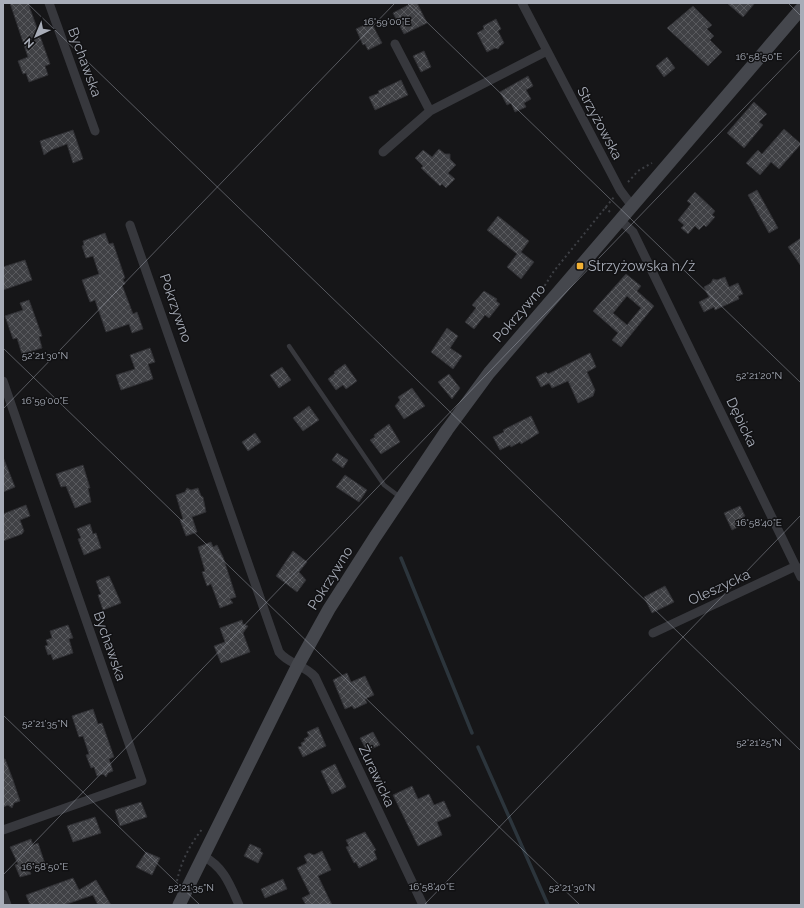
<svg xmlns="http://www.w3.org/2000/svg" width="804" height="908" font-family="Raleway,sans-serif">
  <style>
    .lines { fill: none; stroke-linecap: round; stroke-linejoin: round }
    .stream { stroke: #2c353c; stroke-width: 3.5 }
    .building { fill: url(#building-cross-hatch); stroke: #303034; fill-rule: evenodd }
    .path { stroke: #3d3f44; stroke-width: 2; stroke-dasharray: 2 3; stroke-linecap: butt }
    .lane { stroke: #37383d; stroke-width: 4.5 }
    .street { stroke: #37383d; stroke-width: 9 }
    .secondary { stroke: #45474d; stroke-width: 13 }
    .ticks { fill: none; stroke: #a8adb8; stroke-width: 1; stroke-opacity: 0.45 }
    .poi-dot { fill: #f2b134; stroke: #111113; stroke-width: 1.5 }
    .labels { text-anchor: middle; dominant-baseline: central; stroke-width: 3; stroke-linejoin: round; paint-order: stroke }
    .street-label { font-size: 14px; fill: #a8adb8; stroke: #111113 }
    .poi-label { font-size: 14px; fill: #a8adb8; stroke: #111113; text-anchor: start }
    .ticks-label { font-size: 10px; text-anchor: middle; fill: #a8adb8; stroke: #111113; stroke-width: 3; stroke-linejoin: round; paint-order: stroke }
  </style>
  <defs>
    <pattern id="building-cross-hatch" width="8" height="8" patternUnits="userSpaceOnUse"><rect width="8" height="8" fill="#404145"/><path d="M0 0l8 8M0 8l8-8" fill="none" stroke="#595a5e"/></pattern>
  </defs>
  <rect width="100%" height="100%" fill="#161618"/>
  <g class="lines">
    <!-- stream -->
    <path class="stream" d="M 401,558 L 472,733
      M 478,747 L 548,905"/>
  </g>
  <!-- building -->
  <path class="building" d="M 10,3 L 28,3 L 50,64 L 45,66 L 48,75 L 29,82 L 26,73 L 23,74 L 18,61 L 28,57 Z
    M 412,3 L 417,3 L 427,23 L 404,34 L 393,13 Z
    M 727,3 L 755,3 L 743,17 Z
    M 693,6 L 712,25 L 707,29 L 714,36 L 710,40 L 722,52 L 708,66 L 667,28 Z
    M 496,19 L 501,29 L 498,31 L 504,43 L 500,46 L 498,49 L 495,48 L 487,52 L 477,33 L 484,29 L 483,26 Z
    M 371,22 L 382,43 L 368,50 L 365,44 L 363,45 L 356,29 Z
    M 424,51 L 431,67 L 421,72 L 413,56 Z
    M 667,57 L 675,68 L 664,77 L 656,66 Z
    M 528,76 L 533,86 L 526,90 L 531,99 L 524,103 L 526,107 L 515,112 L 511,103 L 507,105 L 500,92 Z
    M 401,80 L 408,95 L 375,110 L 369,97 L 379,93 L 378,91 Z
    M 754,102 L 767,114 L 759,122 L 763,125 L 744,148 L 727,133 Z
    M 784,129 L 801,144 L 779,169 L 771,162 L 760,175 L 746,163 L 758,150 L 762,154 Z
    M 73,130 L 83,159 L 73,163 L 67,144 L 51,150 L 44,155 L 40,141 Z
    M 439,149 L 445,154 L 450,154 L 450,159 L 456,165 L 448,173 L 455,179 L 446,188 L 442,184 L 440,186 L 421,168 L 423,166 L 415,158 L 423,150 L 432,157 Z
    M 757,190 L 778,228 L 769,233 L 748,195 Z
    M 695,192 L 715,211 L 712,215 L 715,217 L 706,227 L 704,225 L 699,230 L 695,226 L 688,234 L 681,228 L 684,225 L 678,220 L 691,204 L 687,201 Z
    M 498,216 L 529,241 L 521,252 L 534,262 L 521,279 L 507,267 L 517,254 L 487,230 Z
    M 105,233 L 109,244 L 113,243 L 125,278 L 123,279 L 125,284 L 122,285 L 133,314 L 137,312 L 143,329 L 132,333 L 129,324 L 106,332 L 95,300 L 90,302 L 82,280 L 99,274 L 93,256 L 86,258 L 82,246 L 84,245 L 83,241 Z
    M 801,238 L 801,266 L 788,247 Z
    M 25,260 L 32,280 L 3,290 L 3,267 Z
    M 626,274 L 641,286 L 637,291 L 654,306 L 621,347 L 612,340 L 618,333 L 593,311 ZM 627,296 L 641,308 L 627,325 L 613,313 Z
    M 725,277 L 729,287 L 738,283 L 743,294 L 738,296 L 739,299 L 715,310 L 714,307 L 704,312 L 699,302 L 709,297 L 704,287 L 711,283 L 713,279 L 717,280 Z
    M 484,291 L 497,299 L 496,301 L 500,304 L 489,318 L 485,315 L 474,329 L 465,322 L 476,308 L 472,305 Z
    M 29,300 L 42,336 L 39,337 L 42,348 L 22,354 L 17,338 L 13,339 L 5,316 L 23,310 L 20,303 Z
    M 447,328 L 458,336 L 450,348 L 462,356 L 453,369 L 431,352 Z
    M 150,348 L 155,362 L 148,364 L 153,379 L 121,390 L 116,375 L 135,369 L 130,355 Z
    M 590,353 L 596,367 L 587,372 L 595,390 L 593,396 L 578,403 L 568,381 L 552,388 L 549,383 L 541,387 L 536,377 L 546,372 L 548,374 Z
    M 345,364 L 357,381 L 346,389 L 343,385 L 336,390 L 328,379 L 335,373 L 334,372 Z
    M 282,367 L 291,380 L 279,388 L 270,375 Z
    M 449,374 L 460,388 L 452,399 L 438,382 Z
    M 412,388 L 425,406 L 404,419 L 395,406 L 400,400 L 398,397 Z
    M 309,406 L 319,420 L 303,431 L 293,418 Z
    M 531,416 L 539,433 L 521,444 L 520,442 L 511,447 L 510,445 L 500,450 L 493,437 L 504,432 L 503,430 Z
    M 389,424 L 400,442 L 381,454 L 370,440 L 375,437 L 374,435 Z
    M 255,433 L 261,442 L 248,451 L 242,442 Z
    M 337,453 L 348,460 L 343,468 L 332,460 Z
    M 3,457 L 15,487 L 3,492 Z
    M 83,465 L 90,488 L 88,488 L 91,502 L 75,508 L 66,486 L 61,487 L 56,474 Z
    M 345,475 L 367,490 L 359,502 L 336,487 Z
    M 187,488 L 191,490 L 198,488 L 201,496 L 203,497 L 206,512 L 192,517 L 197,532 L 186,536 L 180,520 L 183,519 L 176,495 L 185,492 Z
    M 26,505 L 30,516 L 20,520 L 24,531 L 22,534 L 3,541 L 3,514 Z
    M 740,506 L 745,516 L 743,517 L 746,523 L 732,530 L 724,513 Z
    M 90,524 L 93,534 L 96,533 L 101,548 L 84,555 L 78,539 L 81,538 L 77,529 Z
    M 211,542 L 213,547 L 217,545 L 223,557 L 236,597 L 230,599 L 233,603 L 220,608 L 211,584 L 207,586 L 202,572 L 205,571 L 198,547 Z
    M 293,551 L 307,562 L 299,572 L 306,580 L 297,592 L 276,576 Z
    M 109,576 L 121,603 L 103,610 L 98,595 L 101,594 L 96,581 Z
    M 665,586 L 674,602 L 652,613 L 644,597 Z
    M 242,620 L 243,624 L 248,626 L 243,633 L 250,652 L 221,663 L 214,646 L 225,642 L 220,628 Z
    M 68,625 L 73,638 L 69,639 L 73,653 L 53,660 L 51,654 L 48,655 L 45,646 L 48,645 L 46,640 L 52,638 L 50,631 Z
    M 347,673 L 351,682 L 365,676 L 374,695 L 365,699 L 367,703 L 354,709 L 352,706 L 345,709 L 333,680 Z
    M 93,709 L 98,724 L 102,723 L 114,757 L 109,759 L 113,771 L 108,773 L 106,777 L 103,774 L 97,776 L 94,767 L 91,768 L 86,755 L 89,754 L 83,736 L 79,737 L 72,716 Z
    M 318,727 L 326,746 L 303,757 L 298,747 L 302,746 L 301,743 L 305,741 L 304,739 L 309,736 L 307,732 Z
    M 373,732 L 380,745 L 367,751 L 360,738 Z
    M 3,759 L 5,759 L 13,780 L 20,801 L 14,803 L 12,808 L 8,805 L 3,807 Z
    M 335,764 L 346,787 L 332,794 L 321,771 Z
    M 412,786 L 418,799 L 429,794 L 434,805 L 444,801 L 451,816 L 437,822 L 442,835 L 418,846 L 393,795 Z
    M 141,802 L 147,817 L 120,826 L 115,810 Z
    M 95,817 L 101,833 L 73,842 L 67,826 Z
    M 365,832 L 376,850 L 374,851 L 377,859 L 359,868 L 356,862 L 354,863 L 346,847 L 349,846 L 346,840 Z
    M 31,839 L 33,845 L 38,843 L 45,864 L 29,870 L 31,874 L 20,877 L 15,865 L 18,864 L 10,847 Z
    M 250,844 L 261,849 L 260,851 L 263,853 L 258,863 L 244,856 Z
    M 322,851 L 331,870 L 318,876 L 332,905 L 306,905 L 302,898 L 310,894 L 297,868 L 307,863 L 304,856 L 309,853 L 314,855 Z
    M 146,852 L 160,858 L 152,875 L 136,867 Z
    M 73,878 L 79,890 L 96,880 L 111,905 L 98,905 L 93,895 L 64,905 L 30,905 L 26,895 Z
    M 283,879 L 287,889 L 265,898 L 261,889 Z"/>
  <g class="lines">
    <!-- path -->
    <path class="path" d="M 628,182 L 638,171 L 652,163
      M 605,207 L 611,213
      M 542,290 L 554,271 L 614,197
      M 321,596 L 345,559
      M 177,881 C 181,861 191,843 203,828"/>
    <!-- lane -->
    <path class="lane" d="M 289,346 L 384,485 L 400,497"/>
    <!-- street -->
    <path class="street" d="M 49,3 L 95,131
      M 522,3 L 620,190 L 632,206
      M 395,44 L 430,111
      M 383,152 L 430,111 L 547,51
      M 620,220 L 633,232 L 801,577
      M 130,225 L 279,652 C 288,664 305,665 315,677 L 423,905
      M 3,381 L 142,781 L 3,830
      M 653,633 L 796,566
      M 203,856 C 224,867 230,885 239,905
      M 3,894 L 7,905"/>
    <!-- secondary -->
    <path class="secondary" d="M 179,905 L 298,665 L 329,609 L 375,537 L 447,430 L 489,373 L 801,9"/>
  </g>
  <!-- ticks -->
  <path class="ticks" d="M 27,3 L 801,751M 407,3 L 801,383M 788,3 L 801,16M 3,348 L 580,905M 3,409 L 395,3M 3,715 L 200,905M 3,875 L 801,49M 424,905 L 801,515"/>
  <!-- markers -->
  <rect class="poi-dot" x="576" y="262" width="8" height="8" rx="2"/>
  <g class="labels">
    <!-- street labels -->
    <g class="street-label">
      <text transform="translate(85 62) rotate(70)">Bychawska</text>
      <text transform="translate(600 123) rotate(62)">Strzyżowska</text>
      <text transform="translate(176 308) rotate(71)">Pokrzywno</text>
      <text transform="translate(519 313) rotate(-49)">Pokrzywno</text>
      <text transform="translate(742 422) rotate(64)">Dębicka</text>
      <text transform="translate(330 578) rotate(-58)">Pokrzywno</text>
      <text transform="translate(719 587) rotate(-25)">Oleszycka</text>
      <text transform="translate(110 646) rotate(71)">Bychawska</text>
      <text transform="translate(377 776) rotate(65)">Żurawicka</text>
    </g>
    <!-- poi labels -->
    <g class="poi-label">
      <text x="588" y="266">Strzyżowska n/ż</text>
    </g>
  </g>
  <g class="ticks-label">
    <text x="387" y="25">16°59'00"E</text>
    <text x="759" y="60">16°58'50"E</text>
    <text x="45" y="359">52°21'30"N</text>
    <text x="759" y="379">52°21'20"N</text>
    <text x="45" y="404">16°59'00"E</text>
    <text x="759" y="526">16°58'40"E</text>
    <text x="45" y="727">52°21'35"N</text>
    <text x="759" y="746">52°21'25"N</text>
    <text x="45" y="870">16°58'50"E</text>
    <text x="432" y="890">16°58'40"E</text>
    <text x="191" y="891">52°21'35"N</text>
    <text x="572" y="891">52°21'30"N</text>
  </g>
  <!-- border -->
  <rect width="804" height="908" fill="none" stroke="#a8adb8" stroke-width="8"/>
  <!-- north arrow -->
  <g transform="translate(36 36) rotate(224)" stroke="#111113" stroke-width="3" paint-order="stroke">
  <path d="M0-3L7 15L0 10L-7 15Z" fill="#a8adb8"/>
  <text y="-6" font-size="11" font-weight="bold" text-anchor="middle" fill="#a8adb8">N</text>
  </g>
</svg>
